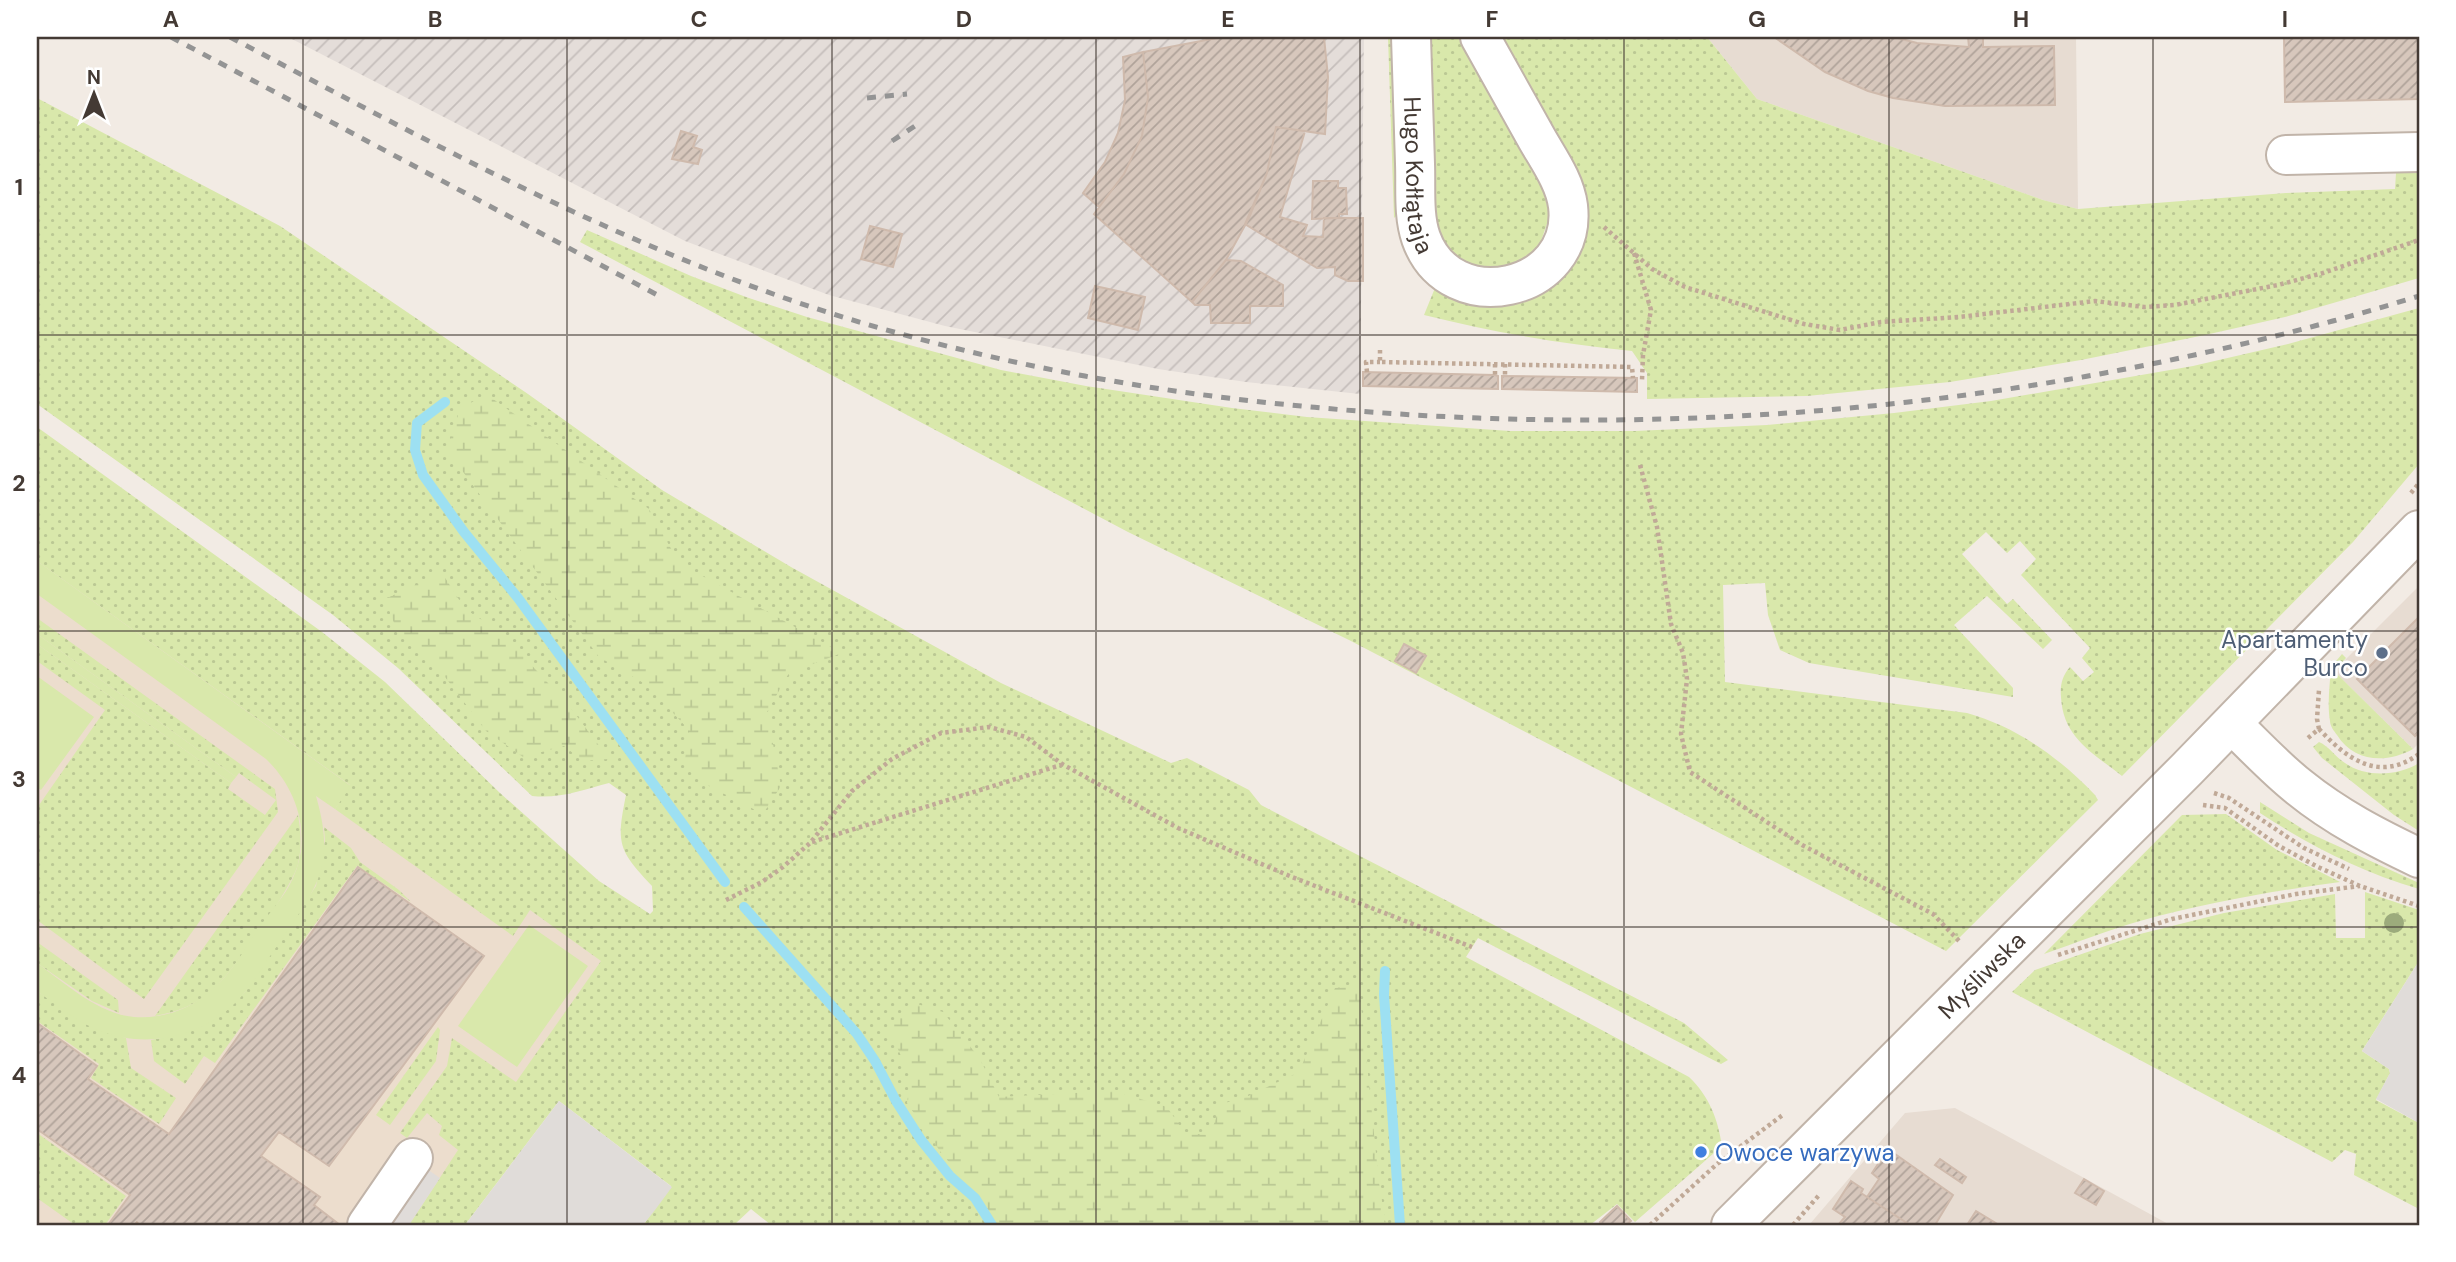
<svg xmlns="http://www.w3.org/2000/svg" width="2456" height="1262" font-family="'DM Sans',sans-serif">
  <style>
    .residential { fill: #e7dcd2 }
    .industrial { fill: url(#industrial-furrows) }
    .education { fill: #ecddcd }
    .green { fill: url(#green-dots) }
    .wetland { fill: url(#wetland-marsh) }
    .pitch { fill: #d9e8ab }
    .parking { fill: #e0dcd9 }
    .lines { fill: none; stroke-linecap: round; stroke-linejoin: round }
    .stream { stroke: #9de0f2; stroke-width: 10 }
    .building { fill: url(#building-hatch); stroke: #cfbaac; stroke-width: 2 }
    .minor-casing { stroke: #c1b4a9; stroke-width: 42 }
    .path { stroke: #c0a997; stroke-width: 4.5; stroke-dasharray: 3.5 3.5; stroke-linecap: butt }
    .minor { stroke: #fff; stroke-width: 38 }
    .rail { stroke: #949494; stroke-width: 5; stroke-dasharray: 9 9; stroke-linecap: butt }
    .tree { fill: #9cab7c }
    .grid { fill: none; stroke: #443a34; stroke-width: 2; stroke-opacity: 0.55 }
    .service-dot { fill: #5c6f8a; stroke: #fff; stroke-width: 2.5 }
    .shop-dot { fill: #3f7fe0; stroke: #fff; stroke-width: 2.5 }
    .labels { text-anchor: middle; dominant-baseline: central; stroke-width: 5; stroke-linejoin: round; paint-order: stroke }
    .street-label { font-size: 24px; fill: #443a34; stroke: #fff }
    .service-label { font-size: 24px; fill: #4e5e75; stroke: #fff; text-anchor: end }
    .shop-label { font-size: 24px; fill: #366cbe; stroke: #fff; text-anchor: start }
    .neatline { fill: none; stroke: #443a34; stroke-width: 2.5 }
    .grid-label { font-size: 23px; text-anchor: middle; font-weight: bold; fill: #443a34 }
  </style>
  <defs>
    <pattern id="industrial-furrows" width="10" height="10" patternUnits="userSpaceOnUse" patternTransform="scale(1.75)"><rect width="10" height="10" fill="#e4ddd9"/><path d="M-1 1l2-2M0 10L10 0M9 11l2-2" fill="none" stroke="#c5bebb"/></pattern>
    <pattern id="green-dots" width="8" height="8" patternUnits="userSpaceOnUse" patternTransform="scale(1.75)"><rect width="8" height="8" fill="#d9e8ab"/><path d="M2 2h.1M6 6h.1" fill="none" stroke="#bbc894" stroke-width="1.8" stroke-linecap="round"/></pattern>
    <pattern id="wetland-marsh" width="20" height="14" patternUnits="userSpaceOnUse" patternTransform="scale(1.75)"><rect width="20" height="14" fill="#d9e8ab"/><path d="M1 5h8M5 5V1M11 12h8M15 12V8" fill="none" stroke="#bbc894"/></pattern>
    <pattern id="building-hatch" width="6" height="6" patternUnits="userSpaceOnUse" patternTransform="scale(1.75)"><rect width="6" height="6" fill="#d7c7bc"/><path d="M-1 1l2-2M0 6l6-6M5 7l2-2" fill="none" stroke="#b0a39a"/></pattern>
  </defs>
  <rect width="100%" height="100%" fill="#f2ebe4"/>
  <!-- residential -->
  <path class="residential" d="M 1707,37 L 2076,37 L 2078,209 L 2043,200 L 1757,99 Z
    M 2419,586 L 2419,743 L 2413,749 L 2334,671 Z
    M 1955,1108 L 1998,1131 L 2170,1225 L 1809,1225 L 1905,1113 Z"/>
  <!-- industrial -->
  <path class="industrial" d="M 288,37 L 1364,37 L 1360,394 L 1246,382 L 1158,369 L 945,326 L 829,295 L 685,241 Z"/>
  <!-- education -->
  <path class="education" d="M 37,535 L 640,968 L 448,1225 L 37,1225 Z"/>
  <!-- green -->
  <path class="green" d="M 1388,37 L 1397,37 L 1402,210 L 1394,218 Z
    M 1425,37 L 1464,37 L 1542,179 L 1548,202 L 1548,221 L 1541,241 L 1532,254 L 1504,271 L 1462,266 L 1434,233 Z
    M 1496,37 L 1707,37 L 1757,99 L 2043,200 L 2078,209 L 2286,193 L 2395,189 L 2396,173 L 2419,172 L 2419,278 L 2285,317 L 2205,335 L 2081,360 L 1950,382 L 1807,396 L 1647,399 L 1647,373 L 1632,351 C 1561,344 1492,332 1424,315 L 1437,283 L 1569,261 Z
    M 37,98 L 280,226 L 528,394 L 662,490 L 791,567 L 1001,683 L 1171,763 L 1187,758 L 1249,790 L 1261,805 L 1684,1023 L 1728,1060 L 1721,1064 L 1478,938 L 1466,957 L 1689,1077 C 1709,1096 1718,1119 1722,1146 L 1635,1222 L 1617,1204 L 1590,1225 L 771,1225 L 751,1209 L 734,1225 L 643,1225 L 671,1186 L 559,1101 L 465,1225 L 409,1225 L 458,1150 L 439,1135 L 442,1126 L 427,1113 L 407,1138 L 400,1133 L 447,1066 L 452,1038 L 516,1082 L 601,961 L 530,910 L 513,936 L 335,809 L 350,785 L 37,561 L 37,427 L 322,632 L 385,682 L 500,793 L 599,881 L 650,914 L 653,911 L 652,886 C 618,850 616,844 626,795 L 609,783 C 582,790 560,799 532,796 L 398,668 L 333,615 L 37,404 Z
    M 587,230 L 691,276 L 746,297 L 807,317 L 1001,370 L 1086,386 L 1232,408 L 1307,417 L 1510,431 L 1635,431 L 1767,425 L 1894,413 L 1991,401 L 2193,366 L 2288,344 L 2419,308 L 2419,464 L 2353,542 L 2122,776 C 2093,753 2063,738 2061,697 C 2060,685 2062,676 2070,667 L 2083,681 L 2094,672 L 2082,658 L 2090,648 L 2021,575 L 2036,559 L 2020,541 L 2007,553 L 1986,532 L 1962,554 L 2007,604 L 2013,599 L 2052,640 L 2043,649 L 1987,596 L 1954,625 L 2013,688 L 2013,697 L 1809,663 L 1780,650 L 1768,615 L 1765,583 L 1723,585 L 1725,682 L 1967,713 C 2017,727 2060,758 2095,795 L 2098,800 L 1946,951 L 1349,640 L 1128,532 L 580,242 Z
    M 37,618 L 275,789 L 278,812 L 144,999 L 37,920 L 37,808 L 105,710 L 37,661 L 37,644 L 231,783 L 228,789 L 265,815 L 276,800 L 239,773 L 236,777 L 37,634 Z
    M 2342,654 L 2346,658 L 2334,671 L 2413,749 C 2386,764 2354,762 2337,735 C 2334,731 2330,726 2330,721 C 2327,704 2330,683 2331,667 Z
    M 2319,742 C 2329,746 2335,757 2345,763 C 2366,778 2398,776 2419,763 L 2419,831 L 2394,815 L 2322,758 L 2313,747 Z
    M 2260,802 L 2309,833 L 2419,883 L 2419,889 C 2362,872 2310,846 2260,813 Z
    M 2226,814 L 2277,850 L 2340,882 C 2273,891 2205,903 2140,921 C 2108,930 2076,943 2044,954 L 2182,815 Z
    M 298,815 C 301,832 302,847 298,864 C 292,888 233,971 214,989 C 198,1004 177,1012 155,1016 Z
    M 324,827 L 351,848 L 360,862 L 399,890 L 411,902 L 357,866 L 215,1063 L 204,1056 L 185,1084 L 154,1061 L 151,1040 C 181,1036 225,1014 245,992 L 316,886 L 325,841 Z
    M 2365,892 L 2419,910 L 2419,961 L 2362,1051 L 2389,1069 L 2390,1073 L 2376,1100 L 2419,1123 L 2419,1209 L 2354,1175 L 2356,1154 L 2345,1150 L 2332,1162 L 2012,992 L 2035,970 L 2140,934 L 2224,913 L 2335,894 L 2336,938 L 2365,938 Z
    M 37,942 L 118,1000 L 119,1013 L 92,1001 L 37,963 Z
    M 37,991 L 86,1024 L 126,1038 L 131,1068 L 176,1098 L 159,1124 L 91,1078 L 99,1064 L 37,1021 Z
    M 438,1027 L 440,1030 L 436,1061 L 390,1125 L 376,1115 Z
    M 37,1133 L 126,1196 L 105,1225 L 75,1225 L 37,1198 Z"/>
  <!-- wetland -->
  <path class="wetland" d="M 486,394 L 649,509 L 679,563 L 842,653 L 789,673 L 767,712 L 781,786 L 763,814 L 705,784 L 685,760 L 689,730 L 647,685 L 599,657 L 447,450 L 460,409 Z
    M 442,573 L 465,609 L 502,633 L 570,707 L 609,759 L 583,761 L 564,746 L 523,757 L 486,731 L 442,673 L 397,631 L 385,599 Z
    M 1359,985 L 1379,1183 L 1386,1225 L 998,1225 L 975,1192 L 942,1154 L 907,1103 L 910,1076 L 888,1027 L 911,1002 L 943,1012 L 980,1059 L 999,1097 L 1114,1091 L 1167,1107 L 1185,1133 L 1210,1135 L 1221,1104 L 1246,1097 L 1299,1072 L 1335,988 Z"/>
  <!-- pitch -->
  <path class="pitch" d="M 37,561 L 351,786 L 335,809 L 316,796 C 336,866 318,886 279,943 C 264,964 250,990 231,1007 C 195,1039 144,1048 100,1031 C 77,1022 57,1005 37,991 L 37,963 C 65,983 98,1014 134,1017 C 157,1019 182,1012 200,999 C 227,982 243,951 261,925 C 270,912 281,900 289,886 C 295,875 299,863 301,851 C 305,816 291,783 266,759 L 37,594 Z
    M 37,634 L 236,777 L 231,783 L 37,644 Z
    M 37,676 L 94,717 L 41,790 L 37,787 Z
    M 529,925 L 588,966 L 517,1067 L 458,1026 Z"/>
  <!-- parking -->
  <path class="parking" d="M 2419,961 L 2419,1123 L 2376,1099 L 2390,1073 L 2389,1069 L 2362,1051 Z
    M 559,1101 L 672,1187 L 655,1210 L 643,1225 L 465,1225 Z
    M 421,1165 L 440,1178 L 409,1225 L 380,1225 Z"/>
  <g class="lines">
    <!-- stream -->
    <path class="stream" d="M 445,402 L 417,423 L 415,450 L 423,475 L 464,532 L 518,598 L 725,882
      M 744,907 L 857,1034 L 875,1061 L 896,1101 L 921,1140 L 950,1176 L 975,1198 L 992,1225
      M 1385,971 L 1384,995 L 1400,1225"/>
  </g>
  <!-- building -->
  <path class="building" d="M 1222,37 L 1324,37 L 1328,77 L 1325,134 L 1276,127 L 1267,173 L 1249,218 L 1226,260 L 1192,302 L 1094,214 L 1124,174 L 1142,136 L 1148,97 L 1143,52 Z
    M 1774,37 L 1894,37 L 1917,43 L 1969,47 L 1968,37 L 1983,37 L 1983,47 L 2054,46 L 2055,105 L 1945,106 L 1893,98 L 1868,91 L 1825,72 Z
    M 2284,37 L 2419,37 L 2419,99 L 2285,102 Z
    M 1143,52 L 1148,97 L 1142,136 L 1124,174 L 1099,207 L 1083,193 L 1105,162 L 1118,133 L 1125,100 L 1123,57 Z
    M 1276,127 L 1305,131 L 1280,217 L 1307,225 L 1303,236 L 1323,237 L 1324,218 L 1363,218 L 1363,281 L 1348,281 L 1335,275 L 1335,267 L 1317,268 L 1245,224 L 1267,173 Z
    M 681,131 L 697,136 L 693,147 L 702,150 L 698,164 L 672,159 Z
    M 1313,181 L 1338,181 L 1338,188 L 1346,188 L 1347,214 L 1339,214 L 1339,218 L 1312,219 Z
    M 870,226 L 902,234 L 893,267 L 861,259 Z
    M 1226,260 L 1241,261 L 1283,285 L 1283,306 L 1250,306 L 1250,323 L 1211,323 L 1210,305 L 1195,305 L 1192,302 Z
    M 1095,286 L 1145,297 L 1138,330 L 1088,318 Z
    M 1363,372 L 1495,375 L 1498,376 L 1498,389 L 1363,386 Z
    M 1502,376 L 1637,378 L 1637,392 L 1502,389 Z
    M 2419,617 L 2419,732 L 2415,736 L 2357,679 Z
    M 1404,644 L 1426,656 L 1416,673 L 1395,661 Z
    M 358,867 L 484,956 L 329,1166 L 279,1132 L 261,1156 L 320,1197 L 314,1205 L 340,1225 L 108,1225 L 130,1195 L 37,1129 L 37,1023 L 97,1066 L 88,1079 L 169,1134 Z
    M 1888,1149 L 1953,1195 L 1935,1225 L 1910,1225 L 1867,1197 L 1879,1179 L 1872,1173 Z
    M 1940,1159 L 1966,1177 L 1962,1183 L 1935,1165 Z
    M 2084,1179 L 2104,1191 L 2096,1205 L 2075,1193 Z
    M 1851,1181 L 1863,1189 L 1861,1193 L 1910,1225 L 1838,1225 L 1845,1217 L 1833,1209 Z
    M 1617,1206 L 1631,1221 L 1626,1225 L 1603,1225 L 1600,1222 Z
    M 1976,1211 L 1999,1225 L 1967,1225 Z"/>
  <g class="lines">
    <!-- minor casing -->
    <g class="minor-casing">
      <g id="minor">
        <path id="s1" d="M 1411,37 C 1412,79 1414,122 1415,164 C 1416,188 1413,215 1421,238 C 1450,320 1578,292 1568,206 C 1565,182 1549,160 1537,139 C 1518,105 1499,71 1480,37"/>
        <path d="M 2286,155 L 2419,152"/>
        <path d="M 2232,724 C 2254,745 2275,768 2299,787 C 2336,817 2377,838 2419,858"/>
        <path d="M 367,1225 L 413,1158"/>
        <path id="s2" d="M 1731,1225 L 2187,769 L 2419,530"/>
      </g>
    </g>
    <!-- path -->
    <path class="path" d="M 1604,227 L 1652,269 L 1685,287 L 1804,324 L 1840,330 L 1881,322 L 1959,317 L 2095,301 L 2144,307 L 2175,305 L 2278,285 L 2323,273 L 2419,240
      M 1634,253 L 1651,310 L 1643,355 L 1642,380
      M 1380,350 L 1380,362 L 1632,367 L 1633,378
      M 1495,364 L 1495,375
      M 1505,364 L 1505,376
      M 1367,372 L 1366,362 L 1380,362
      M 1640,465 L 1657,527 L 1671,624 L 1683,653 L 1687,679 L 1681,734 L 1690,772 L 1802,845 L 1933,914 L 1960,942
      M 2411,493 L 2419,483
      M 2319,729 L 2317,719 L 2319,690
      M 2308,738 L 2319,729 C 2347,759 2379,783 2419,754
      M 2214,793 L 2229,798 L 2304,848 L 2349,869
      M 2203,805 L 2225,808 L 2279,846 L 2318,867 L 2360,886 L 2419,906
      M 812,842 L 1061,765
      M 726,900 L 762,882 L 783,867 L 810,843 L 852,791 L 892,759 L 941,733 L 989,727 L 1026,737 L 1062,764 L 1178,828 L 1292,877 L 1472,947
      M 2058,955 L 2172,919 L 2296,894 L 2360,886
      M 136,1225 L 140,1221
      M 1650,1225 L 1717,1164 L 1784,1114
      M 1793,1225 L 1820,1194"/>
    <!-- minor -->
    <use href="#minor" class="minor"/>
    <!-- rail -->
    <path class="rail" d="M 171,37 L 663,298
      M 230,37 C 416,135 599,235 799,303 C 961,357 1131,390 1301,406 C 1676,443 2059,407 2419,296
      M 867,98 L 907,94
      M 892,141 L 918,124"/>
  </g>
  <!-- trees -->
  <circle class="tree" cx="2394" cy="923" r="10"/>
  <!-- grid -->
  <path class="grid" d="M 303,37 L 303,1225M 567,37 L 567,1225M 832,37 L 832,1225M 1096,37 L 1096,1225M 1360,37 L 1360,1225M 1624,37 L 1624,1225M 1889,37 L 1889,1225M 2153,37 L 2153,1225M 37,335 L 2419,335M 37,631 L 2419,631M 37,927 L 2419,927"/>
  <!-- markers -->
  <circle class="service-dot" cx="2382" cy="653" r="7"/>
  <circle class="shop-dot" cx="1701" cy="1152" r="7"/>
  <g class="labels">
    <!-- street labels -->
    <g class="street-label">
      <text stroke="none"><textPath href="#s1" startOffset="138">Hugo Kołłątaja</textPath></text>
      <text stroke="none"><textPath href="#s2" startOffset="354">Myśliwska</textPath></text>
    </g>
    <!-- service labels -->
    <g class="service-label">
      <text x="2368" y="639">Apartamenty<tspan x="2368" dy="28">Burco</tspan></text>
    </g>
    <!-- shop labels -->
    <g class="shop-label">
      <text x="1715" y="1152">Owoce warzywa</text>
    </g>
  </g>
  <!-- border -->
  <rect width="2456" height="1262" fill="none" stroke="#ffffff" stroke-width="77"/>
  <!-- north arrow -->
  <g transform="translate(94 94)" stroke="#ffffff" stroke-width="5" paint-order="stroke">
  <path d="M0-5L12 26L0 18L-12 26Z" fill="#443a34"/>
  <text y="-10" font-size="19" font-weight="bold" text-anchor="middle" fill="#443a34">N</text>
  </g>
  <rect x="38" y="38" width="2380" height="1186" class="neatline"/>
  <g class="grid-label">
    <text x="171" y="27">A</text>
    <text x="435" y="27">B</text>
    <text x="699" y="27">C</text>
    <text x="964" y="27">D</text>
    <text x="1228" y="27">E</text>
    <text x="1492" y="27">F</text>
    <text x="1757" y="27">G</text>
    <text x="2021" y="27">H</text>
    <text x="2285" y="27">I</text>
    <text x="19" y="195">1</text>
    <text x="19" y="491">2</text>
    <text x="19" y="787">3</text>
    <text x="19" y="1083">4</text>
  </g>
</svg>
